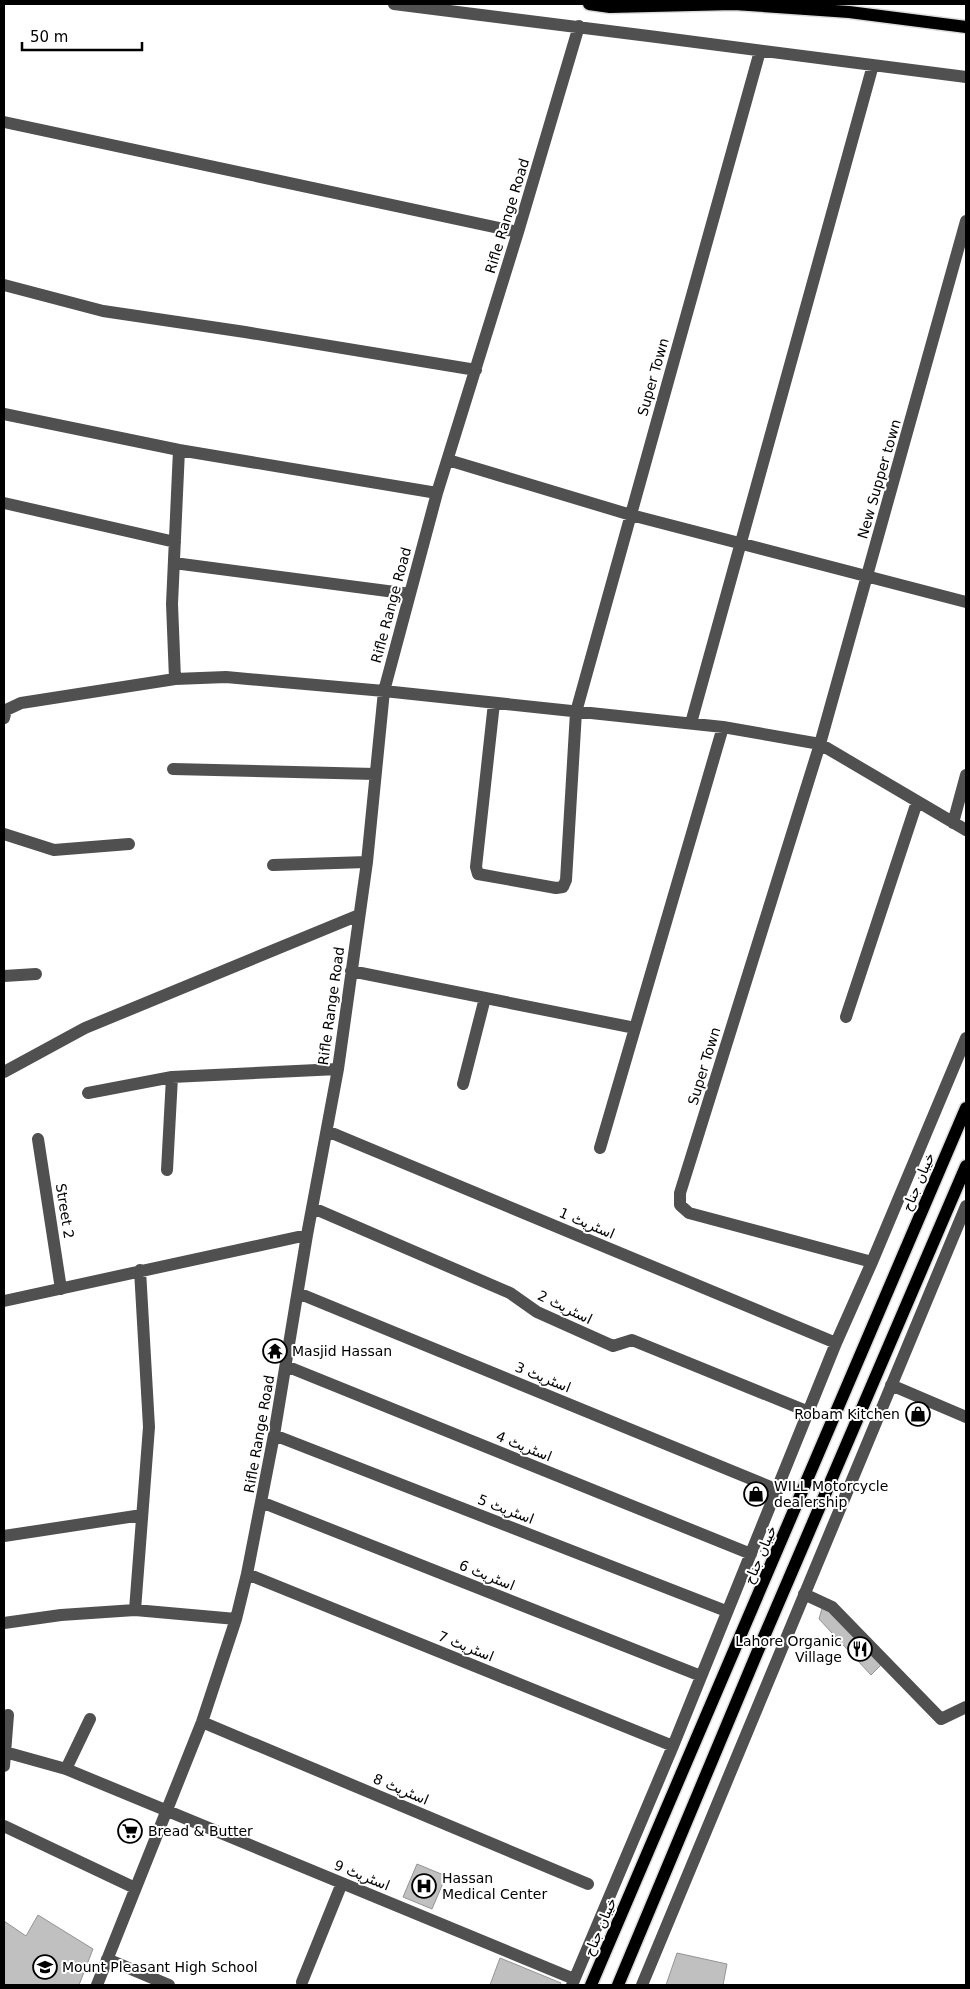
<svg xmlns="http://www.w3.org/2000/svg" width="970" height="1989" font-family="'DejaVu Sans',Cairo,sans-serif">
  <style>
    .building { fill: #c0c0c0; stroke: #949494 }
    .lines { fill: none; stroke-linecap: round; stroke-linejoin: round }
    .major-casing { stroke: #dbdbdb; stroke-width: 15 }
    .minor { stroke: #505050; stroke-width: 12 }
    .major { stroke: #000; stroke-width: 12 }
    .labels { text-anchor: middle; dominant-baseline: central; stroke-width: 4; stroke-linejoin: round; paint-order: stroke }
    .street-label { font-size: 14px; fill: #000; stroke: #fff }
    .poi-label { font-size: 14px; fill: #000; stroke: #fff; text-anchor: start }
  </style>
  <rect width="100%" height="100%" fill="#fff"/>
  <!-- building -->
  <path class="building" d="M 823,1605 L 884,1662 L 871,1675 L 819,1619 Z
    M 417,1864 L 446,1876 L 432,1909 L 403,1897 Z
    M 38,1915 L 93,1949 L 79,1985 L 4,1985 L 4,1921 L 26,1936 Z
    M 677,1953 L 727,1964 L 723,1985 L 666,1985 Z
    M 500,1958 L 561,1983 L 560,1985 L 490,1985 Z"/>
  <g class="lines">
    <!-- major casing -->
    <g class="major-casing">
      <path id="major" d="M 589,4 L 610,7 L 734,4 L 849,12 L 966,27
        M 591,1985 L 966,1108
        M 618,1985 L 757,1653 L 966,1166"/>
    </g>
    <!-- minor -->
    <path class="minor" d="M 394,4 C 585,27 775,53 966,77
      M 4,122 L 518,232
      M 4,285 L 103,311 L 245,332 L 476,370
      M 4,414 L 179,450 L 437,493
      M 448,460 L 631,515 L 966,602
      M 4,503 L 175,542
      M 174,563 L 410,594
      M 175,679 L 172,604 L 179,450
      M 494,703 L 476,867 L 478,874 L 556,888 L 563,887 L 566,880 L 576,712 L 760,51
      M 4,718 L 6,710 L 21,703 L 175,679 L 226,677 L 384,691 L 723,727 L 820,744 L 966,830
      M 691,723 L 873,65
      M 173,769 L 375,774
      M 953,823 L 966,775
      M 4,834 L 54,850 L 129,844
      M 273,865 L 367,862
      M 351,971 L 635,1028
      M 4,976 L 36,974
      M 846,1017 L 917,802
      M 4,1072 L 85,1028 L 359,915
      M 463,1084 L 485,998
      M 88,1093 L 172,1077 L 338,1069
      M 327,1131 L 836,1343
      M 38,1139 L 61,1289
      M 600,1148 L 723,727
      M 167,1170 L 172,1077
      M 313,1208 L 510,1293 L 537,1312 L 613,1346 L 632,1340 L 809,1412
      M 872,1262 L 689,1213 L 680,1205 L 680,1193 L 820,744 L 966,221
      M 298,1293 L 778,1490
      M 4,1301 L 307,1235
      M 286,1366 L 751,1554
      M 891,1385 L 966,1417
      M 274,1435 L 726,1611
      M 261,1502 L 701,1676
      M 4,1536 L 142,1515
      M 247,1574 L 673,1746
      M 804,1594 L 832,1607 L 941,1719 L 966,1707
      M 135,1610 L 149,1427 L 140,1270
      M 4,1623 L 61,1615 L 135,1610 L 236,1619
      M 202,1722 L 588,1884
      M 5,1752 L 66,1769 L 574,1979
      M 4,1766 L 8,1715
      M 66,1769 L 90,1719
      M 4,1826 L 135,1888
      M 107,1959 L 169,1985
      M 302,1982 L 342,1883
      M 97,1985 L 202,1722 L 236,1619 L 247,1574 L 274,1435 L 307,1235 L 338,1069 L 367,862 L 384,691 L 437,493 L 518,232 L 579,26
      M 572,1985 L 673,1746 L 836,1343 L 872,1262 L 966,1038
      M 642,1985 L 966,1206"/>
    <!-- major -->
    <use href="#major" class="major"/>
  </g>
  <!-- icons -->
  <defs>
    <g id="temple-ring" transform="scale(1.25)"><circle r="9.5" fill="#fff" stroke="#000" stroke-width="1.5"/><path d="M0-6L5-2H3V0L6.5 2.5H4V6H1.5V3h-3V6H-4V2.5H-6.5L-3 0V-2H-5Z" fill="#000"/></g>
    <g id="shop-ring" transform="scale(1.25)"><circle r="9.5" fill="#fff" stroke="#000" stroke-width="1.5"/><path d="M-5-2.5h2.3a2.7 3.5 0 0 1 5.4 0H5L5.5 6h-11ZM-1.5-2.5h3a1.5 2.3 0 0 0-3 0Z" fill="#000"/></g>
    <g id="restaurant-ring" transform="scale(1.25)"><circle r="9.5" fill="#fff" stroke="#000" stroke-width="1.5"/><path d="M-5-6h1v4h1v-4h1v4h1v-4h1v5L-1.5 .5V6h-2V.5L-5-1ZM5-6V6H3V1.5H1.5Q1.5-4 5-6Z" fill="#000"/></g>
    <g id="supermarket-ring" transform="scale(1.25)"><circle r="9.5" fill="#fff" stroke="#000" stroke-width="1.5"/><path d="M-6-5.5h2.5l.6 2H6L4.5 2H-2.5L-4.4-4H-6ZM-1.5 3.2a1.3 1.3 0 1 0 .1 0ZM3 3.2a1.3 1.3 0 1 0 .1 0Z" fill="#000"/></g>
    <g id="hospital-ring" transform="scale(1.25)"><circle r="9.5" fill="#fff" stroke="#000" stroke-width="1.5"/><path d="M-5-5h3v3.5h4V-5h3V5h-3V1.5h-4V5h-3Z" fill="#000"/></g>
    <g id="school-ring" transform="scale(1.25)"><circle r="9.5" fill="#fff" stroke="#000" stroke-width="1.5"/><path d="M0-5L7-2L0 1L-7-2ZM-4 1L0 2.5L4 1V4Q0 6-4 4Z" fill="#000"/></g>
  </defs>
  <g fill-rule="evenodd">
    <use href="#temple-ring" x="275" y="1351"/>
    <use href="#shop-ring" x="918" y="1414"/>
    <use href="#shop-ring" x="756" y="1494"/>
    <use href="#restaurant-ring" x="860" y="1649"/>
    <use href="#supermarket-ring" x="130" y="1831"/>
    <use href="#hospital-ring" x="424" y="1886"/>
    <use href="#school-ring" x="45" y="1967"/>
  </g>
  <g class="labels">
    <!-- street labels -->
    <g class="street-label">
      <text transform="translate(507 216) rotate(-73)">Rifle Range Road</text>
      <text transform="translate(653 377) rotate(-74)">Super Town</text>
      <text transform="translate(879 479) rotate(-74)">New Supper town</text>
      <text transform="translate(391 605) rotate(-75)">Rifle Range Road</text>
      <text transform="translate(331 1006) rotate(-82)">Rifle Range Road</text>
      <text transform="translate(704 1066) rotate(-73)">Super Town</text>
      <text transform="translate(918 1182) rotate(-67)">خیبان جناح</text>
      <text transform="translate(65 1211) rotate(81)">Street 2</text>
      <text transform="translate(587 1223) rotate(23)">اسٹریٹ 1</text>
      <text transform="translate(565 1307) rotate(26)">اسٹریٹ 2</text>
      <text transform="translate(543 1377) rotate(22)">اسٹریٹ 3</text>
      <text transform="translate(259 1434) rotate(-80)">Rifle Range Road</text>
      <text transform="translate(524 1446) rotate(22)">اسٹریٹ 4</text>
      <text transform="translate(506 1509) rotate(21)">اسٹریٹ 5</text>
      <text transform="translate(760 1555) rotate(-67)">خیبان جناح</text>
      <text transform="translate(487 1575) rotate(22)">اسٹریٹ 6</text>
      <text transform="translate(466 1646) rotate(22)">اسٹریٹ 7</text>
      <text transform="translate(401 1789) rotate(23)">اسٹریٹ 8</text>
      <text transform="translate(362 1875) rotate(22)">اسٹریٹ 9</text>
      <text transform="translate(600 1927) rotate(-67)">خیبان جناح</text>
    </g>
    <!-- poi labels -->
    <g class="poi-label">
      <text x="292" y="1351">Masjid Hassan</text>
      <text x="900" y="1414" text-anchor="end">Robam Kitchen</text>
      <text x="774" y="1486">WILL Motorcycle<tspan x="774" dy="16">dealership</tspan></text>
      <text x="842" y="1641" text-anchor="end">Lahore Organic<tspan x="842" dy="16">Village</tspan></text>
      <text x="148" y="1831">Bread &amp; Butter</text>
      <text x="442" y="1878">Hassan<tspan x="442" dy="16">Medical Center</tspan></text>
      <text x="62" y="1967">Mount Pleasant High School</text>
    </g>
  </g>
  <!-- border -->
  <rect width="970" height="1989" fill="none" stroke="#000000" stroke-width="10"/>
  <!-- scale -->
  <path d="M22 42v8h120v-8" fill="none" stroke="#000000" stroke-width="2.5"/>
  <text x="30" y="42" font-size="15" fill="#000000" stroke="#ffffff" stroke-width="4" paint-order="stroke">50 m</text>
</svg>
